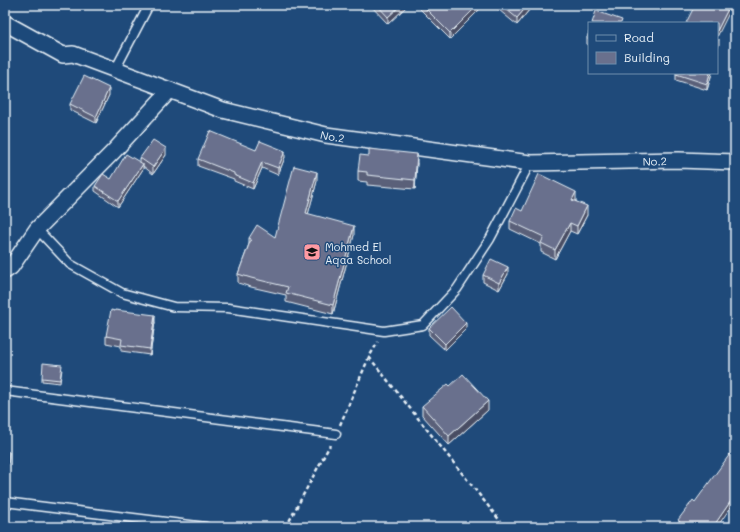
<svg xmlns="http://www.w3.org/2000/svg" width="740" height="532" font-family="Mali,sans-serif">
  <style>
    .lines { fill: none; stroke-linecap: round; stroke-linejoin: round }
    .service-casing { stroke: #e8f1f8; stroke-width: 11 }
    .minor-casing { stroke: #e8f1f8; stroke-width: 18 }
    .path { stroke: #e8f1f8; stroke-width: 2.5; stroke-dasharray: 4 3; stroke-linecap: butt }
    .service { stroke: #1f4a7a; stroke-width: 8 }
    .minor { stroke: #1f4a7a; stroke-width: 15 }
    .wall { fill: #5a6079; stroke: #e8f1f8 }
    .shaded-wall { fill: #4a4e63; stroke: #e8f1f8 }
    .building { fill: #69708d; stroke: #e8f1f8 }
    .labels { text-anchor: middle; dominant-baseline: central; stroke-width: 3; stroke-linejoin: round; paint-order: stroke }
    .street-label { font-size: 11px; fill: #e8f1f8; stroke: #1f4a7a }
    .poi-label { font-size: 11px; fill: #e8f1f8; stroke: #1f4a7a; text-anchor: start }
  </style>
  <rect width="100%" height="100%" fill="#1f4a7a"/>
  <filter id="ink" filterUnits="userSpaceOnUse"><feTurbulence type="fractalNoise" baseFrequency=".025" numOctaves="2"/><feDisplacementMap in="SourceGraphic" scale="8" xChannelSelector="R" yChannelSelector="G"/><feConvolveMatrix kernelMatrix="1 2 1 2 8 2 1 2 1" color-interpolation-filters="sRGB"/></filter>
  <g filter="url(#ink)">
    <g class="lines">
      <!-- service casing -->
      <g class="service-casing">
        <path id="service" d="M 115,70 L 149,5
          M 37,229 L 70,264 L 122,293 L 174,307 L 228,308 L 384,331 L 423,325 L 457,289 L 490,239 L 530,163
          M 5,391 L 336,434
          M 5,502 L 206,527"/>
      </g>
      <!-- minor casing -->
      <g class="minor-casing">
        <g id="minor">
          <path id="s1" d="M 5,23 L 63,55 L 73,54 L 223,110 L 326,135 L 530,163 L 679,160 L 735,162"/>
          <path d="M 5,271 L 11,267 L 37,229 L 114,151 L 170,90"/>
        </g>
      </g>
      <!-- path -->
      <path class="path" d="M 369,357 L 505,527
        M 340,425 L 369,357 L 378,342
        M 286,527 L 330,445"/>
      <!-- service -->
      <use href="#service" class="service"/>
      <!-- minor -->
      <use href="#minor" class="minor"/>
    </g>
    <!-- wall -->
    <path class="wall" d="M 370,5 L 408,5 L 388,24 Z
      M 416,5 L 484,5 L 450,39 Z
      M 493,5 L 533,5 L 517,25 Z
      M 589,32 L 589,45 L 587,44 L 587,38 Z
      M 676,73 L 712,73 L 707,90 L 676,80 Z
      M 109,95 L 96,123 L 70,110 L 70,104 Z
      M 256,150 L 285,157 L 278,175 L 262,168 L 253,189 L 234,181 L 234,179 L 198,166 L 198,159 Z
      M 166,155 L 153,174 L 143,166 L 143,169 L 118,207 L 95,191 L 95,186 L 111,179 L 140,163 L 140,158 Z
      M 417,163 L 415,189 L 367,185 L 367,182 L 358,181 L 358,171 Z
      M 317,181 L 308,214 L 354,235 L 333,314 L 286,302 L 286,295 L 251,287 L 238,283 L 238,274 L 249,244 L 249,238 L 275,237 Z
      M 576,200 L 576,201 L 587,215 L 577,234 L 570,231 L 555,259 L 541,252 L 541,244 L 510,229 L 510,221 L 522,211 Z
      M 508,274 L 499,290 L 483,282 L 483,275 Z
      M 155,322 L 150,355 L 121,351 L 121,346 L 106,343 L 106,336 Z
      M 429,328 L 466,329 L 445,350 L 429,335 Z
      M 62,369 L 60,383 L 42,381 L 42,378 Z
      M 422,406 L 488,410 L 449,445 L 422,415 Z"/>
    <!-- shaded-wall -->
    <path class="shaded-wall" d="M 401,5 L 408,5 L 388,24 L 388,17 Z
      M 478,5 L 484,5 L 450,39 L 450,33 Z
      M 528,5 L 533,5 L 517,25 L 517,18 Z
      M 730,5 L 732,5 L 732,7 L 717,37 L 717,31 Z
      M 719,39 L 719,45 L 717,48 L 717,42 Z
      M 710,73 L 712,73 L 707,90 L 707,84 Z
      M 109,88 L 109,95 L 96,123 L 96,117 Z
      M 166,148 L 166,155 L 153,174 L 153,167 Z
      M 285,151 L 285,157 L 278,175 L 278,168 Z
      M 417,154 L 417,163 L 415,189 L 415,180 Z
      M 262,162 L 262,168 L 253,189 L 253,183 Z
      M 143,164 L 143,169 L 118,207 L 118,201 Z
      M 317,172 L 317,181 L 306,222 L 306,213 Z
      M 576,192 L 576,200 L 572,208 L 572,200 Z
      M 587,206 L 587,215 L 577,234 L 577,226 Z
      M 570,223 L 570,231 L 555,259 L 555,250 Z
      M 354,226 L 354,235 L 333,314 L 333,305 Z
      M 508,267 L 508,274 L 499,290 L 499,283 Z
      M 155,315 L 155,322 L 150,355 L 150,349 Z
      M 466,323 L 466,329 L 445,350 L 445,344 Z
      M 488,401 L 488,410 L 449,445 L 449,436 Z
      M 9,452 L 9,458 L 5,485 L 5,479 Z
      M 735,495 L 735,501 L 717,527 L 715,524 Z"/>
    <!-- building -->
    <path class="building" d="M 377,5 L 401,5 L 388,17 Z
      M 422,5 L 478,5 L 450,33 Z
      M 501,5 L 528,5 L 517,18 Z
      M 695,5 L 730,5 L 717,31 L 717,23 L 686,23 Z
      M 596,11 L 622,20 L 621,23 L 592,23 Z
      M 589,32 L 589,39 L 587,38 Z
      M 676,73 L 710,73 L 707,84 L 676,74 Z
      M 84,76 L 109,88 L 96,117 L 70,104 Z
      M 210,131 L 256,150 L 260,141 L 285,151 L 278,168 L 262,162 L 253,183 L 234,175 L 234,173 L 198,159 Z
      M 153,140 L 166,148 L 153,167 L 140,158 Z
      M 369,149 L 417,154 L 415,180 L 367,175 L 367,172 L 358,171 L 360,155 L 369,156 Z
      M 126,154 L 143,164 L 118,201 L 95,186 L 103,174 L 111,179 Z
      M 294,166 L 317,172 L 306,213 L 354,226 L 333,305 L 286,293 L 288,287 L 251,278 L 238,274 L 251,239 L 249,238 L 257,225 L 275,237 Z
      M 539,174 L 576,192 L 572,200 L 587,206 L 577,226 L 570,223 L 555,250 L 541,243 L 544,237 L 510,221 L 516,208 L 522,211 Z
      M 491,259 L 508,267 L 499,283 L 483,275 Z
      M 451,307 L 466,323 L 445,344 L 429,328 Z
      M 111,310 L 115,311 L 115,310 L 155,315 L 150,349 L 121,345 L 122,339 L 106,336 Z
      M 43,363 L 62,365 L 60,380 L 42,378 Z
      M 463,374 L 488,401 L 449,436 L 422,406 L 448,384 L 450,386 Z
      M 5,451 L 9,452 L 5,479 Z
      M 730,454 L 735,457 L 735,495 L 715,524 L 718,526 L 718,527 L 676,527 L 680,522 L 678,520 L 693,500 L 695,502 Z"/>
  </g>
  <!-- icons -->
  <defs>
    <g id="school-square" transform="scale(0.9)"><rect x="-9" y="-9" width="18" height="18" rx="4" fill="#ff9aa2" stroke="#1f4a7a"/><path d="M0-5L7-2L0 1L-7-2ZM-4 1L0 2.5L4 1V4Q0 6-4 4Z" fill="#111"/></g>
  </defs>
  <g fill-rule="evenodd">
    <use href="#school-square" x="312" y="252"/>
  </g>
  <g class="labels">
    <!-- street labels -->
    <g class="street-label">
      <text stroke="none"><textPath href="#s1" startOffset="349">No.2</textPath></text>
      <text stroke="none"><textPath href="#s1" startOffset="673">No.2</textPath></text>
    </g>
    <!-- poi labels -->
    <g class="poi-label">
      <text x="325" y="246">Mohmed El<tspan x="325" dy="13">Aqaa School</tspan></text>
    </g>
  </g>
  <!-- margin -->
  <rect width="740" height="532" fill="none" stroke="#1f4a7a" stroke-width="20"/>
  <rect x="10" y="10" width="720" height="512" fill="none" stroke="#e8f1f8" stroke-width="1.5" filter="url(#ink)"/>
  <!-- legend -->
  <rect x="588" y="22" width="130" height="52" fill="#1f4a7a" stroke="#6f8dac"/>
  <rect x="596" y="35" width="20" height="6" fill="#1f4a7a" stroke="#6f8dac"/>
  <text x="624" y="42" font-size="12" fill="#e8f1f8">Road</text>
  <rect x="596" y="52" width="20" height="12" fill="#69708d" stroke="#6f8dac"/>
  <text x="624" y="62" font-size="12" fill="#e8f1f8">Building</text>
</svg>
